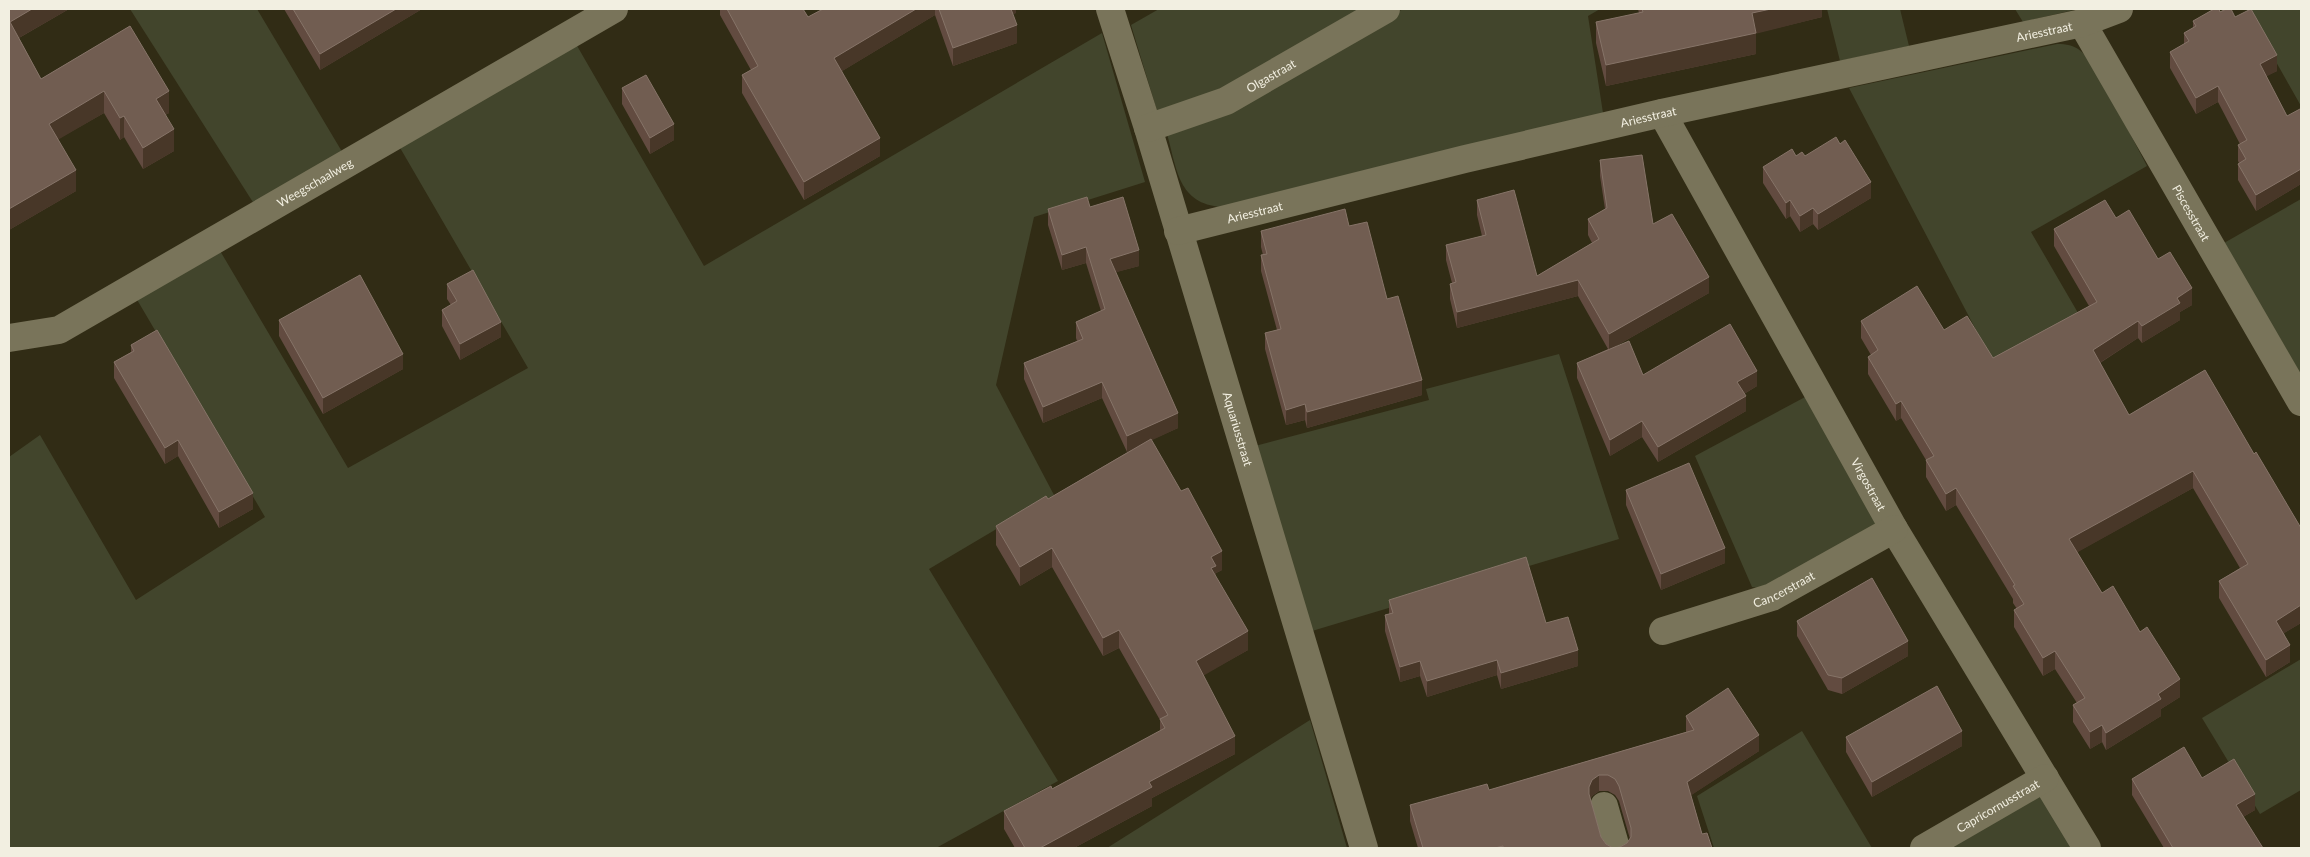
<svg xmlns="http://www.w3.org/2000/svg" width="2310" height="857" font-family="Lato,sans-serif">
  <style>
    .green { fill: #42452c }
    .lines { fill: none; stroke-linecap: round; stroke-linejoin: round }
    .minor { stroke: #79745a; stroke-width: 28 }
    .wall { fill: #624b40; fill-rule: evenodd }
    .shaded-wall { fill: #483728 }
    .building { fill: #715d51; stroke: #867468; fill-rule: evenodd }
    .labels { text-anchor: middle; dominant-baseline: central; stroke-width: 4; stroke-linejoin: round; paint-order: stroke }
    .street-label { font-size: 12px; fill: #f2efe1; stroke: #17150b }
  </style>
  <rect width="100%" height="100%" fill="#312c15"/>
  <!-- green -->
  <path class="green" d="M 130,9 L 257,9 L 344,155 L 256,207 Z
    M 1159,9 L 1365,9 L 1223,90 L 1157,111 L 1131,25 Z
    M 1403,9 L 1600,9 L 1588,16 L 1603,113 L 1222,207 C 1178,204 1177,169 1167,134 L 1232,107 Z
    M 1827,9 L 1900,9 L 1909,46 L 1840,61 Z
    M 2015,9 L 2078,9 L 2023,22 Z
    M 2246,9 L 2301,9 L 2301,106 Z
    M 1102,33 L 1145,182 L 1034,217 L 996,385 L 1054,495 L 929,569 L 1058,781 L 936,848 L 9,848 L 9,457 L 40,435 L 136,600 L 265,517 L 136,298 L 219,249 L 348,468 L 528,368 L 399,146 L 576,44 L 704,266 Z
    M 2057,44 C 2077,44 2082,51 2094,65 L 2147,166 L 2031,232 L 2081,318 L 1996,368 L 1849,88 Z
    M 2301,199 L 2301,375 L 2224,243 Z
    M 1559,354 L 1619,539 L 1312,631 L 1255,446 L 1429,400 L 1426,389 Z
    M 1807,396 L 1875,513 L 1875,527 L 1774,590 L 1752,587 L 1695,456 Z
    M 2301,659 L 2301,790 L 2260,814 L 2202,718 Z
    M 1310,720 L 1347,848 L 1107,848 Z
    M 1802,731 L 1872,848 L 1714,848 L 1697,796 Z
    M 2025,795 L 2042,796 L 2078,848 L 1938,848 Z"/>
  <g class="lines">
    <!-- minor -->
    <g class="minor">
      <path id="s1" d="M 1110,9 L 1148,128 L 1364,848"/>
      <path id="s2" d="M 2082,23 L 2301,402"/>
      <path id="s3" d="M 1662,113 L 1894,529 L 2087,848"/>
      <path id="s4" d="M 1148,128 L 1226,101 L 1386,9"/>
      <path id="s5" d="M 1178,231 L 1465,159 L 1662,113 L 2082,23 L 2119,9"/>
      <path id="s6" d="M 9,338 L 59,330 L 614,9"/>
      <path id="s7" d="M 1663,631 L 1772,597 L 1894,529"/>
      <path d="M 1604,806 L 1616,848"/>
      <path id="s8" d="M 1924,848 L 2045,778"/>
    </g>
  </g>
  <!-- wall -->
  <path class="wall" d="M 9,9 L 69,9 L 19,38 L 41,79 L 130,26 L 169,113 L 165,115 L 174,151 L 143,169 L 124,137 L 120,140 L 104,113 L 58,139 L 76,191 L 9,230 Z
    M 284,9 L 422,9 L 320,70 Z
    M 720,9 L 803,9 L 808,17 L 823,9 L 1016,9 L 1016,13 L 1012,14 L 1017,43 L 953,66 L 935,15 L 842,71 L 880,156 L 804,200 L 742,93 L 742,75 L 751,70 L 720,15 Z
    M 1638,9 L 1822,9 L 1822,17 L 1756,33 L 1756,54 L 1606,86 L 1596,43 L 1596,22 L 1639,13 Z
    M 2220,12 L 2235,17 L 2277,71 L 2266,76 L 2287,116 L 2301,111 L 2301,184 L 2256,211 L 2238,180 L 2238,164 L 2239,163 L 2238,161 L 2238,145 L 2240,144 L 2218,102 L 2196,114 L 2170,68 L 2170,52 L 2184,44 L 2184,33 L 2193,28 L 2193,21 Z
    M 622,88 L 674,140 L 650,154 L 622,104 Z
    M 1796,156 L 1805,156 L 1871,198 L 1818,230 L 1813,224 L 1800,232 L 1790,216 L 1786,219 L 1763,183 L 1763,167 Z
    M 1600,160 L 1709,293 L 1616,346 L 1643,375 L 1757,386 L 1744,394 L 1746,411 L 1658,462 L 1642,437 L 1610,456 L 1577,378 L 1577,363 L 1608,349 L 1578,296 L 1457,328 L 1450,299 L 1450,284 L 1452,283 L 1446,260 L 1446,245 L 1482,236 L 1477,215 L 1477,200 L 1537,276 L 1592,243 L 1588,235 L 1588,219 L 1605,209 L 1600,176 Z
    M 1090,207 L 1139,266 L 1116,272 L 1178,428 L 1151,440 L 1222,570 L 1216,573 L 1216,577 L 1248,650 L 1203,675 L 1235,754 L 1152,798 L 1152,806 L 1074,848 L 1015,848 L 1004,829 L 1004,811 L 1052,789 L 1160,731 L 1160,720 L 1119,648 L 1103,656 L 1052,567 L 1020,586 L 996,545 L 996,526 L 1048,499 L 1138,446 L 1127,452 L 1102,398 L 1043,423 L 1024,379 L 1024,363 L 1077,341 L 1076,338 L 1076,322 L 1101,311 L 1086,263 L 1062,270 L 1048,225 L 1048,209 Z
    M 2116,218 L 2158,259 L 2192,305 L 2180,312 L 2180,320 L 2142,343 L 2138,338 L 2100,363 L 2129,415 L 2205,370 L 2301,623 L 2284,633 L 2290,662 L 2266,677 L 2219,598 L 2219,581 L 2240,568 L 2193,488 L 2077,552 L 2102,593 L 2140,632 L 2180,697 L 2161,709 L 2161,716 L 2106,750 L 2102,742 L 2090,749 L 2073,722 L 2073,705 L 2077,703 L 2055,669 L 2043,676 L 2014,627 L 2014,610 L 2017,609 L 2013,603 L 2013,599 L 1956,505 L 1946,511 L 1926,477 L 1926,460 L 1901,418 L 1896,421 L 1868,374 L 1868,357 L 1871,355 L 1861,338 L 1861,321 L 1944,330 L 1993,358 L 2089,306 L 2054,246 L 2054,229 Z
    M 1349,226 L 1387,299 L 1422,395 L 1307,428 L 1305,420 L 1286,425 L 1265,349 L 1265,333 L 1277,330 L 1261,271 L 1261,255 L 1263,255 L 1261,247 L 1261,231 Z
    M 447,284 L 501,337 L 460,360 L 442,326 L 442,310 L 451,305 L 447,299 Z
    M 279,320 L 403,369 L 323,414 L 279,336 Z
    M 131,345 L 253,509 L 219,528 L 178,456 L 165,464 L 114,378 L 114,362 L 131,352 Z
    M 1626,490 L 1725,563 L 1661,590 L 1626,505 Z
    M 1389,600 L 1546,623 L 1578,666 L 1501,689 L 1497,675 L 1427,697 L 1420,676 L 1400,682 L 1385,631 L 1385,615 L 1389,614 Z
    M 1797,621 L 1908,656 L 1842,694 L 1828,690 L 1797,636 Z
    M 1686,716 L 1759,751 L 1691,795 L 1702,834 L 1712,848 L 1418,848 L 1410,821 L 1410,805 L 1489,790 L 1686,732 ZM 1599,791 L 1608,791 L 1615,795 L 1619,801 L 1630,839 L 1627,843 L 1620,847 L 1613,848 L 1606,844 L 1601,837 L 1590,799 L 1592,796 Z
    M 1846,737 L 1962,746 L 1872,797 L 1846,752 Z
    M 2202,778 L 2255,810 L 2243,817 L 2263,848 L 2164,848 L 2132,795 L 2132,779 Z"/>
  <!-- shaded-wall -->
  <path class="shaded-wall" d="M 32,9 L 69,9 L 10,43 L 10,22 Z
    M 396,9 L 422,9 L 320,70 L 320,54 Z
    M 916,9 L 935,9 L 935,15 L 834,76 L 834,58 Z
    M 1007,9 L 1016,9 L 1016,13 L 1007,16 Z
    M 1771,9 L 1822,9 L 1822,17 L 1755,34 L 1756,33 L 1756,54 L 1606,86 L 1606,65 L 1752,13 Z
    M 1017,25 L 1017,43 L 953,66 L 953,48 Z
    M 2277,55 L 2277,71 L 2260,80 L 2260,64 Z
    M 2218,86 L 2218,102 L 2196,114 L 2196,98 Z
    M 104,91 L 104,113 L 49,145 L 49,124 Z
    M 169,91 L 169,113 L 156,120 L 156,99 Z
    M 124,116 L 124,137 L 120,140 L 120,118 Z
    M 674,124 L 674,140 L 650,154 L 650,138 Z
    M 174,129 L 174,151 L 143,169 L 143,148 Z
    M 880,138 L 880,156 L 804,200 L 804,182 Z
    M 2301,169 L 2301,184 L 2256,211 L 2256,195 Z
    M 76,170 L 76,191 L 9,230 L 9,209 Z
    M 1871,182 L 1871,198 L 1818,230 L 1818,214 Z
    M 1790,200 L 1790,216 L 1786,219 L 1786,203 Z
    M 1813,208 L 1813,224 L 1800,232 L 1800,216 Z
    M 1086,247 L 1086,263 L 1062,270 L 1062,255 Z
    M 1139,250 L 1139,266 L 1110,274 L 1110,259 Z
    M 1709,277 L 1709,293 L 1609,350 L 1609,334 Z
    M 1578,280 L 1578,296 L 1457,328 L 1457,312 Z
    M 2192,288 L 2192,305 L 2180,312 L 2180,320 L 2142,343 L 2142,326 L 2177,298 Z
    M 2138,321 L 2138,338 L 2093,367 L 2093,350 Z
    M 501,322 L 501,337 L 460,360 L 460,344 Z
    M 403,354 L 403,369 L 323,414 L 323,398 Z
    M 1757,371 L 1757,386 L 1737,398 L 1737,382 Z
    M 1422,380 L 1422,395 L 1307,428 L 1307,412 Z
    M 1102,382 L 1102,398 L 1043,423 L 1043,407 Z
    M 1746,396 L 1746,411 L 1658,462 L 1658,447 Z
    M 1901,401 L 1901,418 L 1896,421 L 1896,404 Z
    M 1305,404 L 1305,420 L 1286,425 L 1286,410 Z
    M 1178,413 L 1178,428 L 1127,452 L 1127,436 Z
    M 1642,421 L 1642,437 L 1610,456 L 1610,440 Z
    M 178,440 L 178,456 L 165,464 L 165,448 Z
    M 2193,471 L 2193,488 L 2069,557 L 2069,539 Z
    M 1956,488 L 1956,505 L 1946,511 L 1946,494 Z
    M 253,493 L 253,509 L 219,528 L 219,512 Z
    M 1052,548 L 1052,567 L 1020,586 L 1020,567 Z
    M 1725,548 L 1725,563 L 1661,590 L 1661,574 Z
    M 1222,551 L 1222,570 L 1216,573 L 1216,584 L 1211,587 L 1211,557 Z
    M 2301,605 L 2301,623 L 2276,638 L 2276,621 Z
    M 1119,630 L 1119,648 L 1103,656 L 1103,638 Z
    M 1248,631 L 1248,650 L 1196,680 L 1196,661 Z
    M 1908,641 L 1908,656 L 1842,694 L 1842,678 Z
    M 2290,645 L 2290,662 L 2266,677 L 2266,660 Z
    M 1578,650 L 1578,666 L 1501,689 L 1501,673 Z
    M 2055,651 L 2055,669 L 2043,676 L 2043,658 Z
    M 1497,660 L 1497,675 L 1427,697 L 1427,681 Z
    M 1420,661 L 1420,676 L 1400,682 L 1400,667 Z
    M 2180,679 L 2180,697 L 2161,709 L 2161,716 L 2106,750 L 2106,733 L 2158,694 Z
    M 2102,725 L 2102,742 L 2090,749 L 2090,732 Z
    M 1962,731 L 1962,746 L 1872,797 L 1872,782 Z
    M 1759,735 L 1759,751 L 1687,798 L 1687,782 Z
    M 1235,736 L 1235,754 L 1152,798 L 1152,806 L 1074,848 L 1040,848 L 1149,782 Z
    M 1599,775 L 1599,791 L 1592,796 L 1589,803 L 1589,787 L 1592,780 Z
    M 2255,794 L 2255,810 L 2236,821 L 2236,805 Z"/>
  <!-- building -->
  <path class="building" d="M 9,9 L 32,9 L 10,22 L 41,79 L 130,26 L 169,91 L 156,99 L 174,129 L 143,148 L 124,116 L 120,118 L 104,91 L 49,124 L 76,170 L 9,209 Z
    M 293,9 L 396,9 L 320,54 Z
    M 727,9 L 803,9 L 808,17 L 823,9 L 916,9 L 834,58 L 880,138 L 804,182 L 742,75 L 758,66 Z
    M 939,9 L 1011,9 L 1017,25 L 953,48 Z
    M 1642,9 L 1771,9 L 1752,13 L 1756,33 L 1606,65 L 1596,22 L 1643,12 Z
    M 2214,9 L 2219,9 L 2220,12 L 2226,9 L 2231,9 L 2235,17 L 2251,9 L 2277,55 L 2260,64 L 2287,116 L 2300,109 L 2301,111 L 2301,169 L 2256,195 L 2238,164 L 2246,159 L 2238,145 L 2247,140 L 2218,86 L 2196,98 L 2170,52 L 2189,41 L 2184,33 L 2196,26 L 2193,21 Z
    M 646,75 L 674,124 L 650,138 L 622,88 Z
    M 1836,137 L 1840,144 L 1845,140 L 1871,182 L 1818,214 L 1813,208 L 1800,216 L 1790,200 L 1786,203 L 1763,167 L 1792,149 L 1796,156 L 1802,152 L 1805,156 Z
    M 1642,155 L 1653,224 L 1672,214 L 1709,277 L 1609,334 L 1578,280 L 1457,312 L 1450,284 L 1456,282 L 1446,245 L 1486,235 L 1477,200 L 1514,190 L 1537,276 L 1599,239 L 1588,219 L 1607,208 L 1600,160 Z
    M 1087,197 L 1090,207 L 1123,197 L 1139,250 L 1110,259 L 1178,413 L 1127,436 L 1102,382 L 1043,407 L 1024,363 L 1083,339 L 1076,322 L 1105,309 L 1086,247 L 1062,255 L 1048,209 Z
    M 2105,200 L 2116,218 L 2129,210 L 2158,259 L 2170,252 L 2192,288 L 2177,298 L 2180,303 L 2142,326 L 2138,321 L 2093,350 L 2129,415 L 2205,370 L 2254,454 L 2256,452 L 2301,528 L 2301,605 L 2276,621 L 2290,645 L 2266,660 L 2219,581 L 2248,564 L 2193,471 L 2069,539 L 2102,593 L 2113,586 L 2140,632 L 2147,627 L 2180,679 L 2158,694 L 2161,699 L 2106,733 L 2102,725 L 2090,732 L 2073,705 L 2085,698 L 2055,651 L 2043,658 L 2014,610 L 2024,604 L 2013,586 L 2015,585 L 1956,488 L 1946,494 L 1926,460 L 1934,456 L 1901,401 L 1896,404 L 1868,357 L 1878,350 L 1861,321 L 1917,286 L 1944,330 L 1967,316 L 1993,358 L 2097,302 L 2054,229 Z
    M 1345,209 L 1349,226 L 1367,222 L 1387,299 L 1398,296 L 1422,380 L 1307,412 L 1305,404 L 1286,410 L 1265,333 L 1281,329 L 1261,255 L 1267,254 L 1261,231 Z
    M 473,270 L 501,322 L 460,344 L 442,310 L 457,301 L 447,284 Z
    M 360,275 L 403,354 L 323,398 L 279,320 Z
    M 1730,324 L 1757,371 L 1737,382 L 1746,396 L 1658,447 L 1642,421 L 1610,440 L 1577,363 L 1629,341 L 1643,375 Z
    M 157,330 L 253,493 L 219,512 L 178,440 L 165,448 L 114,362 L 134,351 L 131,345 Z
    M 1151,439 L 1181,491 L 1188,488 L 1222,551 L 1211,557 L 1216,566 L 1211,568 L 1248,631 L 1196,661 L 1235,736 L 1149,782 L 1152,787 L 1040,848 L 1025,848 L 1004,811 L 1051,786 L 1052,789 L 1165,728 L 1160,719 L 1168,715 L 1119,630 L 1103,638 L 1052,548 L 1020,567 L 996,526 L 1046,496 L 1048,499 Z
    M 1689,463 L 1725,548 L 1661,574 L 1626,490 Z
    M 1526,557 L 1546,623 L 1568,617 L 1578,650 L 1501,673 L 1497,660 L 1427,681 L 1420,661 L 1400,667 L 1385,615 L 1393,613 L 1389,600 Z
    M 1872,578 L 1908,641 L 1842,678 L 1828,675 L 1797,621 Z
    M 1937,686 L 1962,731 L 1872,782 L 1846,737 Z
    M 1728,688 L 1759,735 L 1687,782 L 1702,834 L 1707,833 L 1712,848 L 1503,848 L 1503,846 L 1495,848 L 1423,848 L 1410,805 L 1487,784 L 1489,790 L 1694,730 L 1686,716 ZM 1599,775 L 1608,775 L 1615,779 L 1619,786 L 1631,828 L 1631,837 L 1627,843 L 1620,847 L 1613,848 L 1606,844 L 1601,837 L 1589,794 L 1589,787 L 1592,780 Z
    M 2184,747 L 2202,778 L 2234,759 L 2255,794 L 2236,805 L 2263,848 L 2173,848 L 2132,779 Z"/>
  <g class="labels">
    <!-- street labels -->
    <g class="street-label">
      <text stroke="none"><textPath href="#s5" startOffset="889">Ariesstraat</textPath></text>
      <text stroke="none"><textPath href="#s4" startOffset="134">Olgastraat</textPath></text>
      <text stroke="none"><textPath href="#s5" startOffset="484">Ariesstraat</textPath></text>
      <text stroke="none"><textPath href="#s6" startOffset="346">Weegschaalweg</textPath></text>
      <text stroke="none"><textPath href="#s5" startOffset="79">Ariesstraat</textPath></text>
      <text stroke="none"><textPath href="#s2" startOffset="219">Piscesstraat</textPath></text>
      <text stroke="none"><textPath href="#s1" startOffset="439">Aquariusstraat</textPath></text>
      <text stroke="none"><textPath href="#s3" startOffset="425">Virgostraat</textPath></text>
      <text stroke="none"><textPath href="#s7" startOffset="128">Cancerstraat</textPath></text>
      <text stroke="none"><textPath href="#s8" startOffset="85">Capricornusstraat</textPath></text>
    </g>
  </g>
  <!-- border -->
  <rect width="2310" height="857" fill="none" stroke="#f2efe1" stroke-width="20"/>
</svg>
